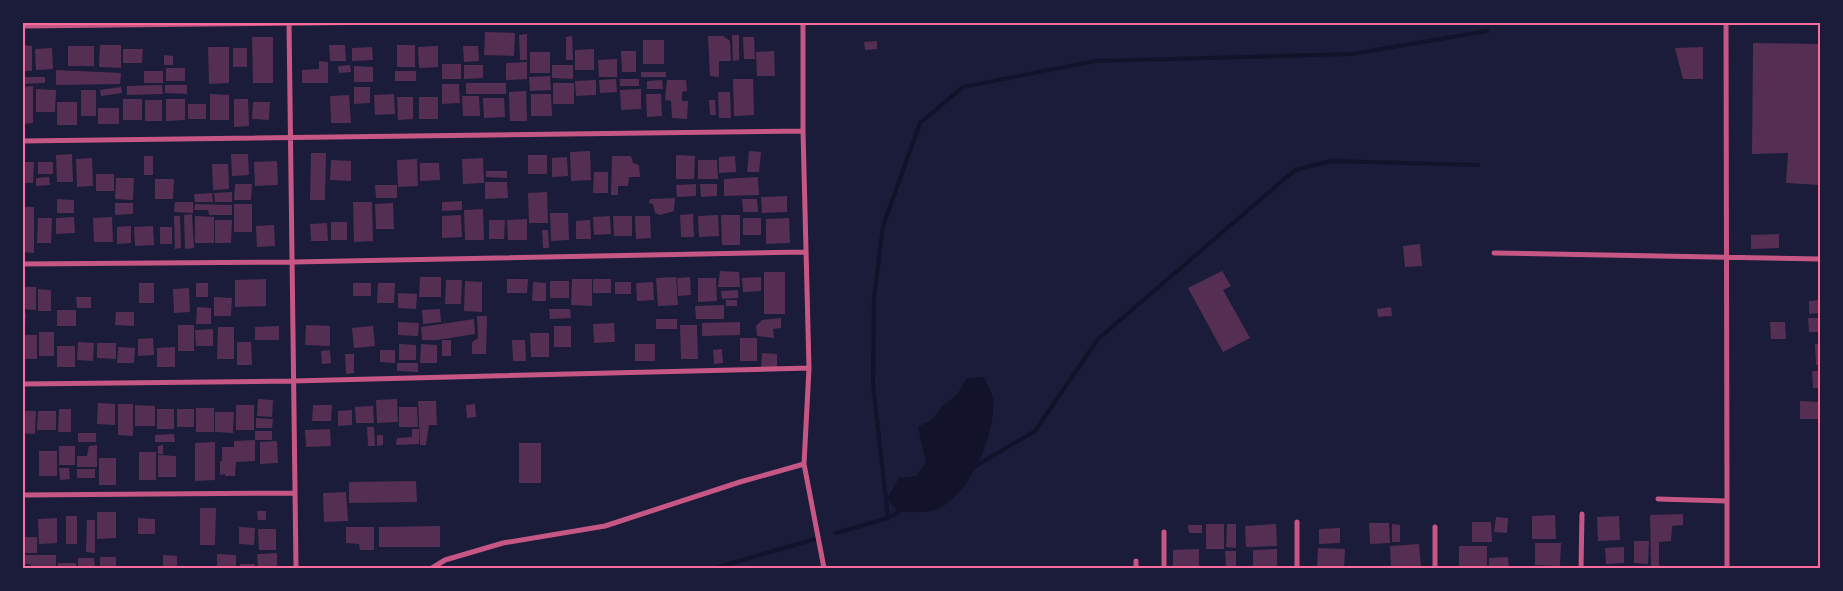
<svg xmlns="http://www.w3.org/2000/svg" width="1843" height="591" font-family="'DejaVu Sans',sans-serif">
  <style>
    .water { fill: #12122b }
    .lines { fill: none; stroke-linecap: round; stroke-linejoin: round }
    .stream { stroke: #12122b; stroke-width: 4 }
    .building { fill: #542f53 }
    .minor { stroke: #c65784; stroke-width: 5 }
    .neatline { fill: none; stroke: #ff6b9d; stroke-width: 2 }
  </style>
  <rect width="100%" height="100%" fill="#1b1b3a"/>
  <!-- water -->
  <path class="water" d="M 984,377 C 987,384 992,392 993,399 C 996,434 970,497 935,510 C 924,513 909,512 898,512 L 887,498 L 899,478 L 916,476 L 926,463 L 918,427 L 933,419 L 943,405 L 957,395 L 966,379 Z"/>
  <g class="lines">
    <!-- stream -->
    <path class="stream" d="M 974,467 L 1035,431 L 1098,339 L 1295,170 L 1332,161 L 1478,165
      M 888,518 L 873,384 L 874,298 L 883,226 L 920,123 L 963,87 L 1095,61 L 1352,54 L 1487,31
      M 836,533 L 888,518 L 900,511
      M 715,568 L 815,539"/>
  </g>
  <!-- building -->
  <path class="building" d="M 485,32 L 515,33 L 514,56 L 484,55 Z
    M 527,34 L 527,60 L 520,60 L 519,35 Z
    M 732,35 L 739,35 L 739,60 L 733,61 Z
    M 572,36 L 573,60 L 566,60 L 566,37 Z
    M 708,36 L 723,36 L 730,41 L 731,61 L 719,61 L 719,77 L 710,76 Z
    M 252,37 L 273,37 L 273,83 L 253,83 Z
    M 743,37 L 754,37 L 755,59 L 744,59 Z
    M 643,40 L 664,40 L 664,64 L 643,64 Z
    M 877,41 L 877,49 L 865,50 L 864,42 Z
    M 1753,43 L 1820,44 L 1820,185 L 1786,183 L 1788,153 L 1752,154 Z
    M 22,45 L 32,46 L 32,71 L 22,71 Z
    M 100,45 L 121,45 L 121,68 L 99,67 Z
    M 329,45 L 345,45 L 346,61 L 330,61 Z
    M 397,45 L 415,45 L 415,67 L 397,67 Z
    M 68,46 L 94,46 L 94,66 L 68,66 Z
    M 438,46 L 438,67 L 419,68 L 418,47 Z
    M 463,46 L 478,46 L 479,61 L 464,62 Z
    M 208,47 L 229,47 L 229,83 L 209,84 Z
    M 372,47 L 373,60 L 352,61 L 352,48 Z
    M 1703,47 L 1703,79 L 1683,79 L 1675,48 Z
    M 52,48 L 53,69 L 36,70 L 35,49 Z
    M 233,48 L 247,48 L 247,67 L 233,67 Z
    M 123,49 L 143,49 L 142,63 L 123,63 Z
    M 594,49 L 594,70 L 575,70 L 575,50 Z
    M 621,51 L 636,51 L 636,72 L 622,72 Z
    M 774,51 L 775,76 L 757,76 L 756,52 Z
    M 530,52 L 550,52 L 550,73 L 530,73 Z
    M 164,55 L 173,56 L 173,65 L 164,65 Z
    M 617,59 L 617,77 L 599,77 L 598,60 Z
    M 319,61 L 328,62 L 328,83 L 302,83 L 302,70 L 319,69 Z
    M 527,62 L 527,79 L 506,80 L 506,63 Z
    M 442,64 L 461,64 L 461,79 L 442,79 Z
    M 350,65 L 351,72 L 339,73 L 338,66 Z
    M 464,65 L 483,65 L 483,78 L 464,79 Z
    M 552,65 L 573,65 L 573,79 L 552,78 Z
    M 354,66 L 373,67 L 373,82 L 354,82 Z
    M 166,68 L 185,68 L 185,81 L 166,81 Z
    M 56,70 L 121,73 L 120,84 L 56,85 Z
    M 144,71 L 163,71 L 163,83 L 144,83 Z
    M 395,71 L 416,71 L 416,81 L 395,81 Z
    M 641,72 L 666,72 L 666,77 L 641,77 Z
    M 550,76 L 551,90 L 530,91 L 529,77 Z
    M 22,77 L 45,77 L 45,83 L 22,84 Z
    M 616,79 L 617,92 L 600,93 L 599,80 Z
    M 620,79 L 639,79 L 639,86 L 620,86 Z
    M 733,79 L 753,79 L 754,115 L 734,116 Z
    M 596,80 L 596,95 L 576,96 L 575,81 Z
    M 662,80 L 663,89 L 647,89 L 647,81 Z
    M 667,80 L 686,80 L 687,91 L 682,92 L 682,101 L 688,101 L 687,119 L 672,118 L 671,101 L 665,100 Z
    M 466,83 L 506,83 L 506,94 L 466,94 Z
    M 553,83 L 574,83 L 574,104 L 553,104 Z
    M 442,84 L 459,84 L 460,103 L 442,104 Z
    M 162,85 L 163,94 L 127,95 L 127,86 Z
    M 165,85 L 187,85 L 187,94 L 165,93 Z
    M 33,86 L 33,123 L 22,124 L 22,87 Z
    M 121,87 L 122,93 L 101,96 L 100,90 Z
    M 354,87 L 370,87 L 370,103 L 354,104 Z
    M 36,89 L 56,90 L 55,112 L 36,112 Z
    M 641,89 L 641,109 L 621,110 L 620,90 Z
    M 81,90 L 96,90 L 96,116 L 81,116 Z
    M 526,91 L 527,121 L 510,121 L 509,92 Z
    M 718,92 L 730,92 L 731,118 L 719,118 Z
    M 210,94 L 229,95 L 229,120 L 210,120 Z
    M 394,94 L 395,114 L 375,115 L 374,95 Z
    M 531,94 L 551,94 L 552,116 L 531,116 Z
    M 646,94 L 661,94 L 662,116 L 647,117 Z
    M 349,95 L 351,123 L 331,123 L 330,96 Z
    M 462,96 L 479,96 L 480,116 L 463,116 Z
    M 397,97 L 413,97 L 413,119 L 398,120 Z
    M 419,97 L 438,97 L 438,119 L 419,119 Z
    M 483,98 L 504,98 L 505,117 L 484,118 Z
    M 123,99 L 142,99 L 142,120 L 123,120 Z
    M 166,99 L 185,99 L 185,120 L 166,121 Z
    M 234,99 L 248,99 L 249,126 L 234,127 Z
    M 145,100 L 162,100 L 162,121 L 145,121 Z
    M 709,100 L 715,100 L 716,115 L 710,115 Z
    M 57,102 L 77,102 L 77,125 L 57,125 Z
    M 253,102 L 270,102 L 269,120 L 252,119 Z
    M 188,104 L 206,104 L 206,119 L 188,119 Z
    M 98,108 L 119,108 L 119,124 L 98,124 Z
    M 590,151 L 591,180 L 571,181 L 570,152 Z
    M 749,151 L 761,152 L 759,172 L 747,172 Z
    M 311,153 L 326,153 L 325,200 L 310,200 Z
    M 72,154 L 73,182 L 57,182 L 56,155 Z
    M 231,154 L 248,154 L 249,175 L 232,176 Z
    M 528,155 L 547,155 L 547,174 L 528,174 Z
    M 676,155 L 695,156 L 694,179 L 676,179 Z
    M 144,156 L 153,156 L 153,175 L 144,175 Z
    M 612,156 L 631,156 L 633,163 L 639,165 L 640,177 L 629,177 L 628,186 L 618,186 L 618,195 L 611,195 Z
    M 735,156 L 736,172 L 719,173 L 719,157 Z
    M 567,157 L 568,176 L 552,177 L 552,158 Z
    M 92,158 L 93,186 L 77,187 L 76,159 Z
    M 483,158 L 484,183 L 463,184 L 462,159 Z
    M 417,159 L 418,186 L 398,187 L 397,160 Z
    M 331,160 L 351,161 L 351,181 L 330,180 Z
    M 698,160 L 717,160 L 718,179 L 698,179 Z
    M 277,161 L 278,185 L 255,186 L 254,162 Z
    M 22,162 L 34,162 L 33,183 L 22,183 Z
    M 38,162 L 53,162 L 53,174 L 38,174 Z
    M 420,163 L 439,163 L 440,180 L 420,181 Z
    M 212,164 L 228,164 L 229,189 L 213,190 Z
    M 486,171 L 507,171 L 507,178 L 486,177 Z
    M 594,172 L 608,172 L 608,193 L 593,193 Z
    M 96,174 L 114,174 L 114,191 L 96,191 Z
    M 49,177 L 50,185 L 36,186 L 36,178 Z
    M 758,177 L 759,195 L 724,196 L 724,179 Z
    M 116,178 L 134,178 L 133,200 L 115,199 Z
    M 155,179 L 174,179 L 173,199 L 155,199 Z
    M 485,182 L 507,182 L 508,198 L 485,199 Z
    M 235,184 L 252,184 L 251,200 L 234,200 Z
    M 696,184 L 696,196 L 677,197 L 676,185 Z
    M 700,184 L 717,184 L 717,196 L 701,197 Z
    M 375,185 L 397,185 L 397,198 L 376,198 Z
    M 232,192 L 232,202 L 215,202 L 214,193 Z
    M 547,192 L 548,223 L 529,223 L 528,193 Z
    M 212,193 L 213,202 L 195,202 L 194,194 Z
    M 787,196 L 787,212 L 762,213 L 761,197 Z
    M 675,198 L 674,211 L 660,215 L 655,213 L 653,204 L 649,203 L 650,199 Z
    M 57,199 L 74,200 L 74,213 L 57,213 Z
    M 742,199 L 757,199 L 758,212 L 743,212 Z
    M 462,201 L 462,210 L 442,211 L 442,202 Z
    M 175,202 L 193,202 L 193,213 L 174,212 Z
    M 353,202 L 372,202 L 373,241 L 354,242 Z
    M 115,203 L 133,203 L 133,214 L 115,215 Z
    M 393,203 L 394,229 L 376,229 L 375,204 Z
    M 195,204 L 232,205 L 232,215 L 209,215 L 208,210 L 194,210 Z
    M 234,204 L 252,204 L 252,232 L 234,232 Z
    M 22,207 L 34,207 L 34,253 L 22,252 Z
    M 483,209 L 484,240 L 465,240 L 464,210 Z
    M 550,213 L 568,213 L 569,240 L 551,241 Z
    M 192,214 L 194,248 L 185,249 L 184,215 Z
    M 693,214 L 694,237 L 681,237 L 680,215 Z
    M 461,215 L 462,237 L 442,238 L 442,216 Z
    M 718,215 L 719,236 L 699,237 L 698,216 Z
    M 721,215 L 740,215 L 740,245 L 722,245 Z
    M 174,216 L 180,216 L 181,248 L 175,249 Z
    M 195,216 L 214,217 L 214,243 L 195,243 Z
    M 610,216 L 611,234 L 594,235 L 593,217 Z
    M 613,216 L 632,216 L 632,236 L 614,236 Z
    M 635,216 L 650,216 L 651,238 L 636,239 Z
    M 74,217 L 75,233 L 56,234 L 56,218 Z
    M 112,217 L 113,242 L 94,242 L 93,218 Z
    M 38,218 L 52,218 L 51,243 L 37,243 Z
    M 743,218 L 761,218 L 761,235 L 743,235 Z
    M 789,218 L 790,243 L 766,244 L 766,219 Z
    M 527,219 L 527,240 L 508,240 L 507,220 Z
    M 215,220 L 232,220 L 231,243 L 215,243 Z
    M 489,220 L 505,220 L 504,239 L 489,239 Z
    M 590,220 L 591,239 L 576,239 L 576,221 Z
    M 331,222 L 347,222 L 347,240 L 331,240 Z
    M 327,223 L 328,241 L 311,241 L 310,224 Z
    M 274,225 L 275,246 L 257,247 L 256,226 Z
    M 131,226 L 131,243 L 117,244 L 117,227 Z
    M 153,226 L 154,245 L 135,246 L 134,227 Z
    M 160,227 L 172,227 L 172,244 L 160,244 Z
    M 542,230 L 548,230 L 549,248 L 543,248 Z
    M 1779,234 L 1779,248 L 1751,249 L 1751,235 Z
    M 1420,244 L 1422,266 L 1405,267 L 1403,246 Z
    M 720,271 L 739,272 L 740,287 L 718,287 Z
    M 1222,271 L 1231,286 L 1223,290 L 1250,338 L 1223,352 L 1188,288 Z
    M 764,272 L 785,272 L 785,314 L 764,314 Z
    M 420,277 L 441,277 L 441,297 L 419,297 Z
    M 676,277 L 678,305 L 658,306 L 656,278 Z
    M 690,277 L 691,295 L 678,296 L 677,278 Z
    M 761,277 L 761,291 L 743,292 L 742,278 Z
    M 698,278 L 716,278 L 717,301 L 698,302 Z
    M 266,279 L 266,306 L 235,307 L 235,280 Z
    M 507,279 L 528,279 L 527,293 L 507,293 Z
    M 572,279 L 592,279 L 592,306 L 571,305 Z
    M 593,279 L 611,279 L 611,293 L 593,293 Z
    M 446,280 L 462,280 L 461,304 L 445,304 Z
    M 465,281 L 482,282 L 482,312 L 464,311 Z
    M 550,281 L 569,281 L 569,298 L 550,298 Z
    M 533,282 L 546,283 L 546,301 L 532,301 Z
    M 615,282 L 631,282 L 631,294 L 615,294 Z
    M 653,282 L 654,300 L 637,301 L 636,283 Z
    M 139,283 L 154,283 L 154,303 L 139,303 Z
    M 196,283 L 208,283 L 208,297 L 196,297 Z
    M 353,283 L 371,283 L 371,296 L 353,296 Z
    M 378,283 L 395,283 L 394,303 L 377,303 Z
    M 22,287 L 36,287 L 36,310 L 22,309 Z
    M 189,288 L 190,312 L 174,313 L 173,289 Z
    M 38,289 L 51,290 L 51,311 L 38,311 Z
    M 738,290 L 738,298 L 722,299 L 721,291 Z
    M 398,293 L 417,294 L 416,309 L 398,308 Z
    M 76,297 L 91,297 L 91,308 L 77,308 Z
    M 214,297 L 232,298 L 231,316 L 214,316 Z
    M 726,300 L 737,300 L 737,306 L 726,306 Z
    M 1820,300 L 1820,313 L 1809,314 L 1809,301 Z
    M 724,305 L 724,319 L 696,319 L 695,306 Z
    M 197,307 L 211,308 L 211,324 L 196,324 Z
    M 1391,307 L 1392,316 L 1378,317 L 1377,309 Z
    M 440,309 L 441,322 L 423,324 L 422,310 Z
    M 549,309 L 570,309 L 571,318 L 550,319 Z
    M 57,310 L 76,310 L 76,326 L 57,326 Z
    M 116,312 L 134,312 L 134,326 L 115,325 Z
    M 22,313 L 26,313 L 25,327 L 22,327 Z
    M 477,316 L 487,316 L 486,354 L 472,354 L 472,342 L 478,338 Z
    M 781,318 L 781,328 L 773,329 L 774,338 L 757,336 L 756,326 L 762,320 Z
    M 1808,318 L 1819,318 L 1819,332 L 1809,332 Z
    M 474,319 L 475,334 L 437,340 L 422,340 L 421,327 Z
    M 656,319 L 677,319 L 677,329 L 656,329 Z
    M 398,322 L 419,323 L 418,336 L 398,335 Z
    M 740,322 L 740,335 L 702,336 L 702,323 Z
    M 1770,322 L 1785,322 L 1786,339 L 1771,339 Z
    M 614,323 L 615,342 L 594,343 L 593,324 Z
    M 178,325 L 194,325 L 194,351 L 178,351 Z
    M 306,325 L 330,326 L 330,346 L 305,345 Z
    M 680,325 L 697,325 L 698,359 L 681,359 Z
    M 279,326 L 279,340 L 255,340 L 255,327 Z
    M 373,326 L 375,346 L 354,348 L 352,328 Z
    M 554,326 L 571,326 L 571,347 L 554,347 Z
    M 218,327 L 234,327 L 234,359 L 217,359 Z
    M 213,329 L 213,346 L 196,346 L 195,330 Z
    M 39,332 L 54,332 L 54,356 L 39,356 Z
    M 530,333 L 549,333 L 549,357 L 531,357 Z
    M 22,335 L 37,335 L 37,359 L 22,359 Z
    M 153,338 L 154,355 L 138,356 L 138,339 Z
    M 740,338 L 757,338 L 757,361 L 740,361 Z
    M 442,340 L 451,340 L 451,356 L 442,356 Z
    M 512,340 L 525,340 L 526,361 L 513,361 Z
    M 78,342 L 94,343 L 93,361 L 77,360 Z
    M 237,342 L 251,342 L 252,365 L 237,365 Z
    M 97,343 L 116,343 L 116,359 L 97,358 Z
    M 399,344 L 416,345 L 416,360 L 399,360 Z
    M 421,344 L 437,345 L 437,363 L 420,363 Z
    M 635,344 L 655,344 L 655,361 L 635,361 Z
    M 1815,344 L 1820,344 L 1820,364 L 1816,365 Z
    M 57,346 L 75,346 L 75,367 L 57,367 Z
    M 118,347 L 135,348 L 134,363 L 117,363 Z
    M 175,347 L 175,367 L 157,367 L 157,348 Z
    M 722,349 L 723,363 L 714,364 L 713,350 Z
    M 330,350 L 331,363 L 322,364 L 321,351 Z
    M 380,350 L 395,350 L 395,363 L 380,362 Z
    M 762,353 L 777,354 L 777,367 L 761,367 Z
    M 345,354 L 354,354 L 354,373 L 346,374 Z
    M 397,363 L 418,363 L 418,372 L 397,371 Z
    M 1812,371 L 1820,371 L 1820,388 L 1813,388 Z
    M 258,399 L 273,400 L 272,417 L 257,416 Z
    M 397,399 L 398,422 L 377,423 L 376,400 Z
    M 418,401 L 436,401 L 437,425 L 429,425 L 426,445 L 420,445 Z
    M 1800,401 L 1820,402 L 1820,419 L 1800,419 Z
    M 98,403 L 115,404 L 115,425 L 97,424 Z
    M 118,404 L 133,404 L 133,436 L 118,435 Z
    M 475,404 L 476,417 L 467,418 L 466,405 Z
    M 135,405 L 155,406 L 155,426 L 135,426 Z
    M 236,405 L 254,405 L 254,430 L 236,430 Z
    M 313,405 L 332,405 L 331,421 L 312,421 Z
    M 373,406 L 374,423 L 356,423 L 355,407 Z
    M 399,407 L 417,407 L 418,427 L 399,427 Z
    M 196,408 L 214,408 L 214,432 L 196,432 Z
    M 59,409 L 71,409 L 71,432 L 58,432 Z
    M 157,409 L 174,409 L 174,429 L 157,429 Z
    M 177,409 L 194,409 L 194,427 L 177,427 Z
    M 352,410 L 352,425 L 338,426 L 338,411 Z
    M 22,411 L 36,411 L 35,434 L 22,433 Z
    M 38,411 L 56,411 L 56,430 L 37,430 Z
    M 215,412 L 234,412 L 233,433 L 215,432 Z
    M 256,418 L 273,419 L 272,428 L 256,428 Z
    M 367,427 L 374,427 L 375,446 L 368,446 Z
    M 330,429 L 331,446 L 306,447 L 305,430 Z
    M 412,429 L 419,429 L 419,444 L 396,445 L 397,438 L 412,437 Z
    M 255,431 L 272,431 L 272,440 L 255,440 Z
    M 78,433 L 96,433 L 96,442 L 78,442 Z
    M 174,434 L 175,442 L 155,442 L 155,435 Z
    M 377,435 L 383,435 L 383,445 L 377,446 Z
    M 255,440 L 255,461 L 236,462 L 235,476 L 225,476 L 225,474 L 220,475 L 220,461 L 222,461 L 222,447 L 234,447 L 234,441 Z
    M 277,441 L 278,463 L 260,464 L 260,442 Z
    M 215,442 L 215,480 L 195,481 L 195,443 Z
    M 519,443 L 541,443 L 541,483 L 519,483 Z
    M 97,445 L 97,467 L 77,467 L 77,456 L 87,456 L 89,446 Z
    M 163,445 L 163,454 L 158,454 L 158,446 Z
    M 59,446 L 75,446 L 75,465 L 59,465 Z
    M 39,451 L 57,451 L 57,476 L 39,476 Z
    M 139,452 L 156,452 L 156,480 L 139,480 Z
    M 158,455 L 176,456 L 176,477 L 158,477 Z
    M 99,458 L 116,458 L 116,485 L 99,485 Z
    M 59,468 L 69,468 L 70,479 L 60,480 Z
    M 77,469 L 95,469 L 95,478 L 77,478 Z
    M 416,481 L 417,502 L 349,503 L 349,482 Z
    M 346,492 L 348,521 L 324,522 L 323,493 Z
    M 200,508 L 216,508 L 215,545 L 200,545 Z
    M 257,511 L 266,511 L 266,520 L 258,520 Z
    M 97,512 L 116,512 L 116,538 L 97,539 Z
    M 1683,514 L 1683,525 L 1672,526 L 1671,541 L 1659,542 L 1659,568 L 1651,568 L 1650,515 Z
    M 1555,515 L 1556,539 L 1532,539 L 1532,516 Z
    M 66,516 L 77,516 L 77,544 L 66,544 Z
    M 1619,516 L 1620,540 L 1598,541 L 1597,517 Z
    M 1496,517 L 1508,518 L 1507,533 L 1494,532 Z
    M 57,518 L 57,543 L 39,544 L 38,519 Z
    M 138,518 L 155,519 L 155,534 L 138,534 Z
    M 87,520 L 95,520 L 95,553 L 86,552 Z
    M 1472,522 L 1491,522 L 1492,542 L 1472,542 Z
    M 1369,523 L 1389,523 L 1390,543 L 1370,544 Z
    M 1206,524 L 1224,524 L 1224,549 L 1206,549 Z
    M 1227,524 L 1236,524 L 1236,548 L 1226,547 Z
    M 1276,524 L 1277,546 L 1246,547 L 1245,526 Z
    M 1392,524 L 1400,525 L 1400,542 L 1392,542 Z
    M 1188,525 L 1202,525 L 1202,533 L 1189,533 Z
    M 440,526 L 440,547 L 379,547 L 379,527 Z
    M 239,527 L 255,528 L 254,545 L 239,544 Z
    M 346,527 L 374,527 L 374,550 L 360,550 L 359,544 L 346,543 Z
    M 1340,528 L 1340,543 L 1319,544 L 1319,529 Z
    M 258,529 L 276,529 L 276,550 L 259,550 Z
    M 22,537 L 37,537 L 37,553 L 22,553 Z
    M 1634,541 L 1649,541 L 1648,564 L 1634,563 Z
    M 1535,543 L 1561,543 L 1560,566 L 1535,565 Z
    M 1419,544 L 1421,567 L 1391,568 L 1390,546 Z
    M 1459,546 L 1487,546 L 1487,566 L 1459,566 Z
    M 1624,547 L 1624,563 L 1606,564 L 1605,548 Z
    M 1318,548 L 1345,549 L 1344,568 L 1317,567 Z
    M 1199,549 L 1199,568 L 1173,568 L 1173,550 Z
    M 1277,549 L 1277,568 L 1253,568 L 1253,550 Z
    M 1225,551 L 1236,551 L 1236,568 L 1226,568 Z
    M 277,553 L 277,568 L 258,568 L 257,554 Z
    M 217,554 L 236,555 L 236,568 L 217,568 Z
    M 22,555 L 56,555 L 56,568 L 31,568 L 31,564 L 22,564 Z
    M 163,555 L 177,556 L 177,568 L 163,568 Z
    M 100,557 L 116,557 L 116,568 L 100,568 Z
    M 1508,557 L 1509,567 L 1489,567 L 1489,558 Z
    M 78,558 L 94,558 L 95,568 L 78,568 Z
    M 58,563 L 76,563 L 76,568 L 58,568 Z
    M 240,564 L 255,564 L 255,568 L 240,568 Z"/>
  <g class="lines">
    <!-- minor -->
    <path class="minor" d="M 289,22 L 296,568
      M 803,22 L 803,131 L 809,368 L 804,464 L 824,568
      M 22,26 L 396,22
      M 22,141 L 803,131
      M 1494,253 L 1820,259
      M 22,264 L 293,262 L 805,252
      M 22,384 L 293,381 L 809,368
      M 22,495 L 295,493
      M 1658,499 L 1727,501 L 1726,22
      M 1297,522 L 1297,568
      M 1435,527 L 1435,568
      M 1164,532 L 1164,568
      M 1136,561 L 1136,568
      M 432,568 L 445,560 L 503,543 L 605,526 L 740,482 L 804,464
      M 1581,568 L 1582,514
      M 1727,568 L 1727,501"/>
  </g>
  <!-- border -->
  <rect width="1843" height="591" fill="none" stroke="#1b1b3a" stroke-width="48"/>
  <rect x="24" y="24" width="1795" height="543" class="neatline"/>
</svg>
